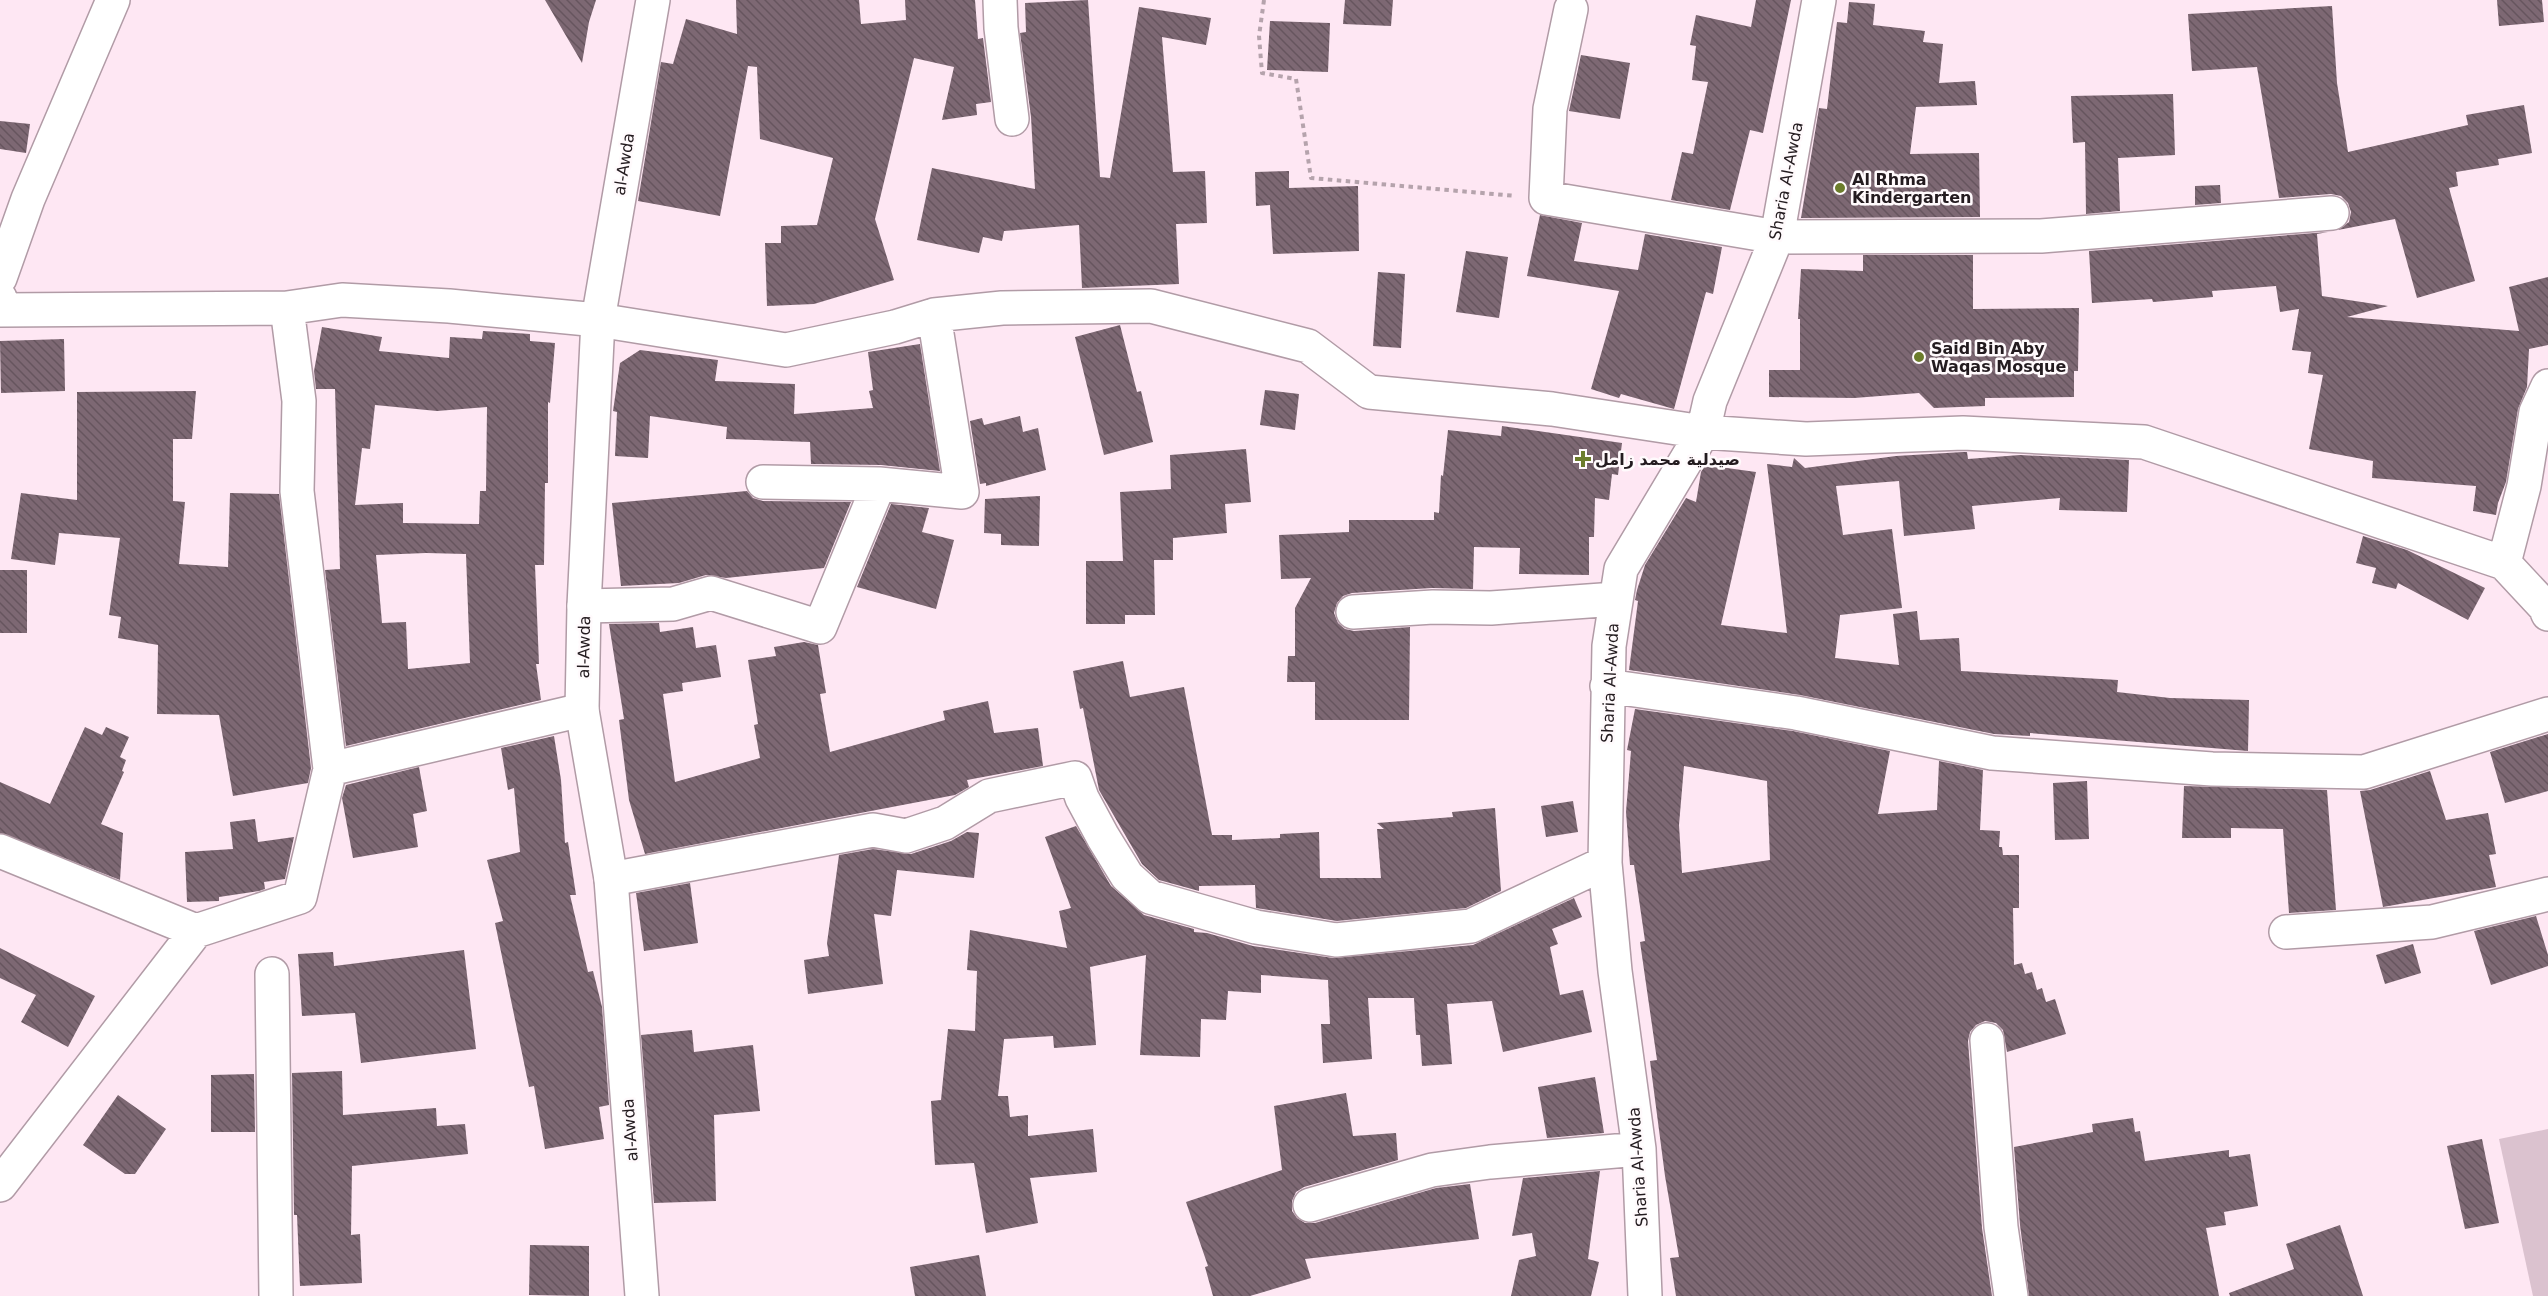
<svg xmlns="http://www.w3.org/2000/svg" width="2548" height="1296" font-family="'DejaVu Sans','Noto Sans Arabic',sans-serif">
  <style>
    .pitch { fill: #dbc2cf }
    .building { fill: url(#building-back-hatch); fill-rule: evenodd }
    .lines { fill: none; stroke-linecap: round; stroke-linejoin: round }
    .minor-casing { stroke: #b19ba6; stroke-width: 36 }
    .major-casing { stroke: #b19ba6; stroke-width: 36 }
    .path { stroke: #b5a3ac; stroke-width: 4; stroke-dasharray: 4.5 4.5; stroke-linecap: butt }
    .minor { stroke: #fff; stroke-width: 33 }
    .major { stroke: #fff; stroke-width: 33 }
    .poi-dot { fill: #6c7d2c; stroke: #fffafc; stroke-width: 2 }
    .labels { text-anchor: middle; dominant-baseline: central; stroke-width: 5; stroke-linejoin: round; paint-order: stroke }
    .street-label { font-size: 16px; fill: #231b1f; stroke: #fffafc }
    .poi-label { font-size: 16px; font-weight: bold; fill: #231b1f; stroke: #fffafc; text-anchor: start }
  </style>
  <defs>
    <pattern id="building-back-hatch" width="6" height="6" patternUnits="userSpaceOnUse" patternTransform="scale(1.5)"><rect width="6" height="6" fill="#7d6873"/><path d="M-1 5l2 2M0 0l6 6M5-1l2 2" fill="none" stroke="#66555e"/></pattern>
  </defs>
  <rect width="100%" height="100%" fill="#fee7f3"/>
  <!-- pitch -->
  <path class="pitch" d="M 2548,1129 L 2548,1296 L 2533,1296 L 2499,1139 Z"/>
  <!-- building -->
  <path class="building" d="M 545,0 L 596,0 L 589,22 L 582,63 Z
    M 736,0 L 859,0 L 861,24 L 906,20 L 905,0 L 975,0 L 978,39 L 983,38 L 991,102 L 976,104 L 977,115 L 942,120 L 954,67 L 914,58 L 875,219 L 894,280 L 814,304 L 767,306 L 765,243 L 781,243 L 781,226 L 817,225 L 833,158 L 760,139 L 757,67 L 748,66 L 720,216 L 638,201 L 661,62 L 673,64 L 686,19 L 737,34 Z
    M 1088,0 L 1100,177 L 1110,178 L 1139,7 L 1211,18 L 1206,45 L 1162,37 L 1173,172 L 1205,171 L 1207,223 L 1176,224 L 1179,284 L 1082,288 L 1079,225 L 1004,231 L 1002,241 L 983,237 L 979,253 L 917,240 L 932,168 L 1035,189 L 1031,117 L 1020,33 L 1026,32 L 1025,3 Z
    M 1345,0 L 1393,0 L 1391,26 L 1343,24 Z
    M 1756,0 L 1791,0 L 1763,133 L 1750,130 L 1730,210 L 1671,200 L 1682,152 L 1693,154 L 1708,82 L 1692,80 L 1696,46 L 1690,45 L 1696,15 L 1751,27 Z
    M 2497,0 L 2542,0 L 2544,22 L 2499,26 Z
    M 1849,2 L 1875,4 L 1873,25 L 1925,31 L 1923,42 L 1943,44 L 1939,83 L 1975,81 L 1977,105 L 1916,107 L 1910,154 L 1979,153 L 1980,217 L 1801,218 L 1819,108 L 1827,109 L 1837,22 L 1847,23 Z
    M 2332,6 L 2337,83 L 2348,152 L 2468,125 L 2466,115 L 2524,105 L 2532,153 L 2498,159 L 2499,165 L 2456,172 L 2458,186 L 2449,188 L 2475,281 L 2417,298 L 2395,219 L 2338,230 L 2349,222 L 2351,212 L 2348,203 L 2341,196 L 2331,194 L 2279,198 L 2257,67 L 2192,71 L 2188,14 Z
    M 1270,21 L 1330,23 L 1328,72 L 1267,70 Z
    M 1581,55 L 1630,63 L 1620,119 L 1569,111 Z
    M 2173,94 L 2175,155 L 2118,158 L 2120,211 L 2086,214 L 2085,142 L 2073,143 L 2071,96 Z
    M 0,121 L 30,124 L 26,153 L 0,149 Z
    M 1289,171 L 1289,188 L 1358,186 L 1359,251 L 1273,254 L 1270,205 L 1256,206 L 1255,172 Z
    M 2220,185 L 2221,203 L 2195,205 L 2195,186 Z
    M 1540,215 L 1582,223 L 1574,261 L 1638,270 L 1645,234 L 1722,247 L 1713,294 L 1706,292 L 1674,409 L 1621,394 L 1619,398 L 1591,389 L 1619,291 L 1527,276 Z
    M 2328,232 L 2317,234 L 2322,296 L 2388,306 L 2347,317 L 2519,331 L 2509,287 L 2548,277 L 2548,345 L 2529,349 L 2527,387 L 2518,409 L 2506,482 L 2498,503 L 2496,515 L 2473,511 L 2476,486 L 2372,478 L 2373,461 L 2309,449 L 2323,375 L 2308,373 L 2311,352 L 2292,350 L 2299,309 L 2280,312 L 2276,286 L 2212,291 L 2213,297 L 2153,302 L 2152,299 L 2092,303 L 2089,251 Z
    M 1466,251 L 1508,257 L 1499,318 L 1456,312 Z
    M 1863,255 L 1973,255 L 1973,309 L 2079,308 L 2078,371 L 2074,371 L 2074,397 L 1985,398 L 1985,406 L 1934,408 L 1919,393 L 1854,398 L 1769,397 L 1769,370 L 1800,370 L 1800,319 L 1798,319 L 1801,269 L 1863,271 Z
    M 1378,272 L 1405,274 L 1401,348 L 1373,346 Z
    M 1120,325 L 1137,392 L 1141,391 L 1153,442 L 1104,455 L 1075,337 Z
    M 322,327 L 382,337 L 379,351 L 449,358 L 450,337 L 482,339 L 483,331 L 530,334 L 530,341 L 555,343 L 550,403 L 548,402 L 548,483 L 545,483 L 544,565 L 535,565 L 539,664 L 536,664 L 541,700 L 346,746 L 325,570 L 340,569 L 335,389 L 316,389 L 314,371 ZM 375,405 L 437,411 L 487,407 L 486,491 L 480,491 L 479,524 L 403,523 L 403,503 L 355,505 L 362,448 L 370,449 ZM 426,553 L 466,554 L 470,663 L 408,669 L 406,622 L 382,623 L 376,555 Z
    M 64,339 L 65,391 L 1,393 L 0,341 Z
    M 920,344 L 940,471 L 881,465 L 811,464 L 810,442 L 726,439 L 727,427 L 650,416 L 648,458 L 615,456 L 617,412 L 613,411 L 620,363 L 640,350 L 718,360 L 715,381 L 795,384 L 794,414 L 873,408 L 869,391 L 873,390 L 868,352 Z
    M 1265,390 L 1299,394 L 1295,430 L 1260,425 Z
    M 196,391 L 192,439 L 173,439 L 173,501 L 185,502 L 179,564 L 228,567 L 230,493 L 279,494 L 311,768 L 308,783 L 233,796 L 219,715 L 157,714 L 158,645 L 118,638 L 121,617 L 109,615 L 120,538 L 59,533 L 55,565 L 11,559 L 21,493 L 77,500 L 77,392 Z
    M 1020,416 L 1023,432 L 1038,428 L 1046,470 L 986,486 L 986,483 L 980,484 L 970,421 L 982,418 L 984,425 Z
    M 1502,426 L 1622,443 L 1618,475 L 1612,474 L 1609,500 L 1595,498 L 1594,537 L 1589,537 L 1589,575 L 1519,574 L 1520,548 L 1474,547 L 1473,589 L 1432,588 L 1352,593 L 1343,596 L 1337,603 L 1334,613 L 1338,623 L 1345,629 L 1354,631 L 1410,627 L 1409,720 L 1315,720 L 1315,682 L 1287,682 L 1288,656 L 1295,656 L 1295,608 L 1311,578 L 1281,579 L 1279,535 L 1349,532 L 1349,520 L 1434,520 L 1434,512 L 1439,513 L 1441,475 L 1443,476 L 1448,430 L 1501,436 Z
    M 1246,449 L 1251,502 L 1225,504 L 1227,533 L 1173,538 L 1173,560 L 1154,560 L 1155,615 L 1125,615 L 1125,624 L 1086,624 L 1086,561 L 1123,561 L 1120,492 L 1171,489 L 1170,455 Z
    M 1963,452 L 1967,452 L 1968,459 L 2020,455 L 2129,460 L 2127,512 L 2059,510 L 2060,498 L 1972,506 L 1975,529 L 1904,536 L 1899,481 L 1836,486 L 1843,535 L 1892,529 L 1902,608 L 1840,615 L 1835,658 L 1899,665 L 1893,614 L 1917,611 L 1920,640 L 1959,638 L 1961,671 L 2118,680 L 2117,692 L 2170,698 L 2249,700 L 2248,751 L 2030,733 L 2030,736 L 1994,734 L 1800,695 L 1629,670 L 1638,601 L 1635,600 L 1637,590 L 1645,565 L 1686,498 L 1696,502 L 1701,472 L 1705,465 L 1756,472 L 1721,625 L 1787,633 L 1767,464 L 1792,467 L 1794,458 L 1805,468 L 1896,456 Z
    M 747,491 L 753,498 L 763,501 L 851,502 L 824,568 L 726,578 L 706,575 L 679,583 L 621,586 L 612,503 Z
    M 1040,496 L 1039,546 L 1001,545 L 1001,534 L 984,533 L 985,499 Z
    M 891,504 L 929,508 L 922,532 L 954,540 L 936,609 L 857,587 Z
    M 2363,536 L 2407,550 L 2485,588 L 2468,620 L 2398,583 L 2396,589 L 2372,583 L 2376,568 L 2356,563 Z
    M 0,570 L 27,570 L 27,633 L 0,633 Z
    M 659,623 L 660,632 L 693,627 L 696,648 L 716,645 L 721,677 L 682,683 L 683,691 L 663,694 L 675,782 L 760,758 L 754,725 L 758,724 L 748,660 L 776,656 L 774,647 L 804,642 L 818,645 L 826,693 L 820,694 L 830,752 L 945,720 L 943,711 L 988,701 L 994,733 L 1038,728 L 1043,766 L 967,780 L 969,787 L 955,795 L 645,854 L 629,800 L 619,720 L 624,719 L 609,624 Z
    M 1123,661 L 1130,697 L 1184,687 L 1212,835 L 1232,835 L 1232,840 L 1280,838 L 1280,834 L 1319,832 L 1320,878 L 1381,878 L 1377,829 L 1384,829 L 1377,823 L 1453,817 L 1452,812 L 1495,808 L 1501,891 L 1466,908 L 1337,921 L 1256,908 L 1255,885 L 1199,886 L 1199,891 L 1159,880 L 1142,864 L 1099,790 L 1083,708 L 1080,709 L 1073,671 Z
    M 1635,709 L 1793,731 L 1890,751 L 1878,814 L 1937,810 L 1939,761 L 1983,770 L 1980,830 L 2000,831 L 1999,847 L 2002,847 L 2003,855 L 2019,855 L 2019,908 L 2013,908 L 2014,965 L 2022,963 L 2025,974 L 2032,972 L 2037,990 L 2042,988 L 2046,1002 L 2055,999 L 2066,1034 L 2007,1052 L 2003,1030 L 1996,1023 L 1985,1021 L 1976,1025 L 1970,1032 L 1968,1041 L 1982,1228 L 1992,1296 L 1676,1296 L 1670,1258 L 1679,1257 L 1665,1176 L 1650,1061 L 1657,1060 L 1640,942 L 1645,941 L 1634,865 L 1630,865 L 1626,812 L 1631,751 L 1627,750 ZM 1684,766 L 1767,781 L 1770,860 L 1682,873 L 1679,825 Z
    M 85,727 L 102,735 L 106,727 L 129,737 L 120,757 L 126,760 L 122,771 L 124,772 L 101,824 L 123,833 L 120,880 L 0,833 L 0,782 L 50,804 Z
    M 2548,734 L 2548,791 L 2505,803 L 2490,752 Z
    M 554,736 L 561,780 L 565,843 L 568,842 L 576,895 L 570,895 L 588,972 L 593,971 L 602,1007 L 609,1105 L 599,1107 L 604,1139 L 545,1149 L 534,1086 L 529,1087 L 495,923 L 503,921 L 487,860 L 520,852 L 514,788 L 508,790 L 501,748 Z
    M 419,767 L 427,811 L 413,814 L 418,847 L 353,858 L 342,798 L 346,785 Z
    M 2430,771 L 2446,820 L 2488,813 L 2496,854 L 2489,855 L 2496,887 L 2383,907 L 2360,791 L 2370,790 Z
    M 2087,781 L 2089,839 L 2055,840 L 2053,783 Z
    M 2184,786 L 2327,790 L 2336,910 L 2289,913 L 2283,829 L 2231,828 L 2231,838 L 2182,838 Z
    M 1573,801 L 1578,832 L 1546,837 L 1541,806 Z
    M 255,819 L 258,842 L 294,837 L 285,879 L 264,882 L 265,889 L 259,891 L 219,897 L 219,901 L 187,902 L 185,852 L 233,849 L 230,822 Z
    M 1076,826 L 1111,886 L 1144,915 L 1194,929 L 1194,932 L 1207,933 L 1253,946 L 1333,958 L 1473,945 L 1574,898 L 1582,917 L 1552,929 L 1558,944 L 1550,947 L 1560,995 L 1583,990 L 1592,1032 L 1503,1052 L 1492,1001 L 1447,1004 L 1452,1064 L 1422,1066 L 1420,1035 L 1416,1035 L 1414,998 L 1368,998 L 1372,1059 L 1323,1063 L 1321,1024 L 1330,1024 L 1328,980 L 1261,975 L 1261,993 L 1228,991 L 1226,1020 L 1201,1019 L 1200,1057 L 1140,1055 L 1146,955 L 1090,967 L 1096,1045 L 1054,1048 L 1053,1036 L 1004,1039 L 998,1096 L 1008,1096 L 1010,1117 L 1028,1115 L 1028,1136 L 1093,1129 L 1097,1172 L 1030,1178 L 1038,1223 L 986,1233 L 974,1163 L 935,1165 L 931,1101 L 941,1100 L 948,1029 L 975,1031 L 977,971 L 967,970 L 970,930 L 1067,948 L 1059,911 L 1071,908 L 1045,837 Z
    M 967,832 L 979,833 L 974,878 L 897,870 L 891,916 L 874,914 L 883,984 L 808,994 L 804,960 L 829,956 L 827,943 L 839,855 L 873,849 L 911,854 L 951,841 Z
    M 690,883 L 698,943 L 644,951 L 636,893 Z
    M 2536,916 L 2548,955 L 2548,966 L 2491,985 L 2474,931 Z
    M 2413,944 L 2421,973 L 2385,984 L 2376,955 Z
    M 0,948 L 95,996 L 68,1047 L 21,1022 L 36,995 L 0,978 Z
    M 464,950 L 476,1049 L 361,1063 L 355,1013 L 302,1016 L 298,954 L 333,952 L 334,966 Z
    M 692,1030 L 694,1052 L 753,1045 L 760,1111 L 714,1115 L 716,1201 L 654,1203 L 641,1035 Z
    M 342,1071 L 343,1115 L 436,1108 L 437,1126 L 465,1124 L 468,1154 L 352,1166 L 351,1235 L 360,1234 L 362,1283 L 300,1286 L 297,1215 L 294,1215 L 292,1073 Z
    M 254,1074 L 255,1132 L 211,1132 L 211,1075 Z
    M 1595,1077 L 1604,1133 L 1547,1138 L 1538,1087 Z
    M 1346,1093 L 1353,1136 L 1396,1133 L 1398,1160 L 1304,1187 L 1296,1192 L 1292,1201 L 1292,1211 L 1297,1218 L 1305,1223 L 1315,1223 L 1436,1188 L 1470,1184 L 1479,1239 L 1305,1259 L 1311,1278 L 1250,1296 L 1213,1296 L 1205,1267 L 1208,1266 L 1186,1202 L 1282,1170 L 1274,1106 Z
    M 118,1095 L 166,1129 L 135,1174 L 125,1174 L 83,1145 Z
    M 2133,1118 L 2135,1132 L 2140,1131 L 2145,1161 L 2229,1150 L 2229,1157 L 2250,1154 L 2258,1206 L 2224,1212 L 2226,1225 L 2206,1228 L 2219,1296 L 2029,1296 L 2020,1225 L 2014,1147 L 2093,1132 L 2092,1124 Z
    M 2482,1139 L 2499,1223 L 2465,1229 L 2447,1146 Z
    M 1600,1171 L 1588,1259 L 1599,1262 L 1591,1296 L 1511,1296 L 1519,1260 L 1536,1256 L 1532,1233 L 1512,1236 L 1523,1178 Z
    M 2340,1225 L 2363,1296 L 2230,1296 L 2229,1293 L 2294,1269 L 2286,1244 Z
    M 530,1245 L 589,1246 L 589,1296 L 529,1295 Z
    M 979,1255 L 986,1296 L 915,1296 L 910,1267 Z"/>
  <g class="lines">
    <!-- minor casing -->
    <g class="minor-casing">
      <path id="minor" d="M 1000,0 L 1001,28 L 1012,119
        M 1571,9 L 1550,109 L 1546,198 L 1777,237 L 2041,236 L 2332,213
        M 0,278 L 28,199 L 113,0
        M 0,298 L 1,310 L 287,308 L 342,300 L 449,306 L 598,320 L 786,350 L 895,327 L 934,315 L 1002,308 L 1151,306 L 1308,346 L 1369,392 L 1552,409 L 1703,432 L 1806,439 L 1963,433 L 2144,442 L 2504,563 L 2545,607 L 2548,614
        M 763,482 L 879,484
        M 2504,563 L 2524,486 L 2536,412 L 2548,386
        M 584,606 L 673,604 L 711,593 L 820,627 L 879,484 L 962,492 L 934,315
        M 1353,612 L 1433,607 L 1491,608 L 1616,599
        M 1607,686 L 1796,713 L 1992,753 L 2212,769 L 2364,772 L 2548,714
        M 330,769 L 582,710
        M 0,851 L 196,931
        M 611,879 L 873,830 L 906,836 L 945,823 L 989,796 L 1075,778 L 1082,798 L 1103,837 L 1127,876 L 1150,897 L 1256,927 L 1336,940 L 1471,926 L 1605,863
        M 2286,932 L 2432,922 L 2548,894
        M 272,974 L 276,1296
        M 1987,1040 L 2001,1227 L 2011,1296
        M 0,1185 L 196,931 L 300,897 L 330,769 L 297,491 L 299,401 L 287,308
        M 1310,1205 L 1432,1170 L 1490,1162 L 1639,1149
        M 1645,1296 L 1639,1149 L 1615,971 L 1605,863 L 1609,646 L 1621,569 L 1703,432 L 1710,401 L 1777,237 L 1819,0"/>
    </g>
    <!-- major casing -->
    <g class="major-casing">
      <path id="major" d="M 642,1296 L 611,879 L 582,710 L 584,606 L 598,320 L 653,0"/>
    </g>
    <!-- path -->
    <path class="path" d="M 1264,0 L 1259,36 L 1262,73 L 1296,79 L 1311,178 L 1516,196"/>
    <!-- minor -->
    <use href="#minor" class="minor"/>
    <!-- major -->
    <use href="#major" class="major"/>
  </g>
  <!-- markers -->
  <g class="poi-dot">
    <circle cx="1840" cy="188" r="6"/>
    <circle cx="1919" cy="357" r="6"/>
    <path d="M1580 450h6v6h6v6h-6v6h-6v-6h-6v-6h6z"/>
  </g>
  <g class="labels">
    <!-- street labels -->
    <g class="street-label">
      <text transform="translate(624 164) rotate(-81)">al-Awda</text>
      <text transform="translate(1786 181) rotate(-79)">Sharia Al-Awda</text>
      <text transform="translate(584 647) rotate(-89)">al-Awda</text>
      <text transform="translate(1610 683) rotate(-87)">Sharia Al-Awda</text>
      <text transform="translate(630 1130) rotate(-94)">al-Awda</text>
      <text transform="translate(1638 1167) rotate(-94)">Sharia Al-Awda</text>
    </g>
    <!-- poi labels -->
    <g class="poi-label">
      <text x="1852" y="179">Al Rhma<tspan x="1852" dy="18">Kindergarten</tspan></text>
      <text x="1931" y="348">Said Bin Aby<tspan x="1931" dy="18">Waqas Mosque</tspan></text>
      <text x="1595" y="459">صيدلية محمد زامل</text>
    </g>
  </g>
</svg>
